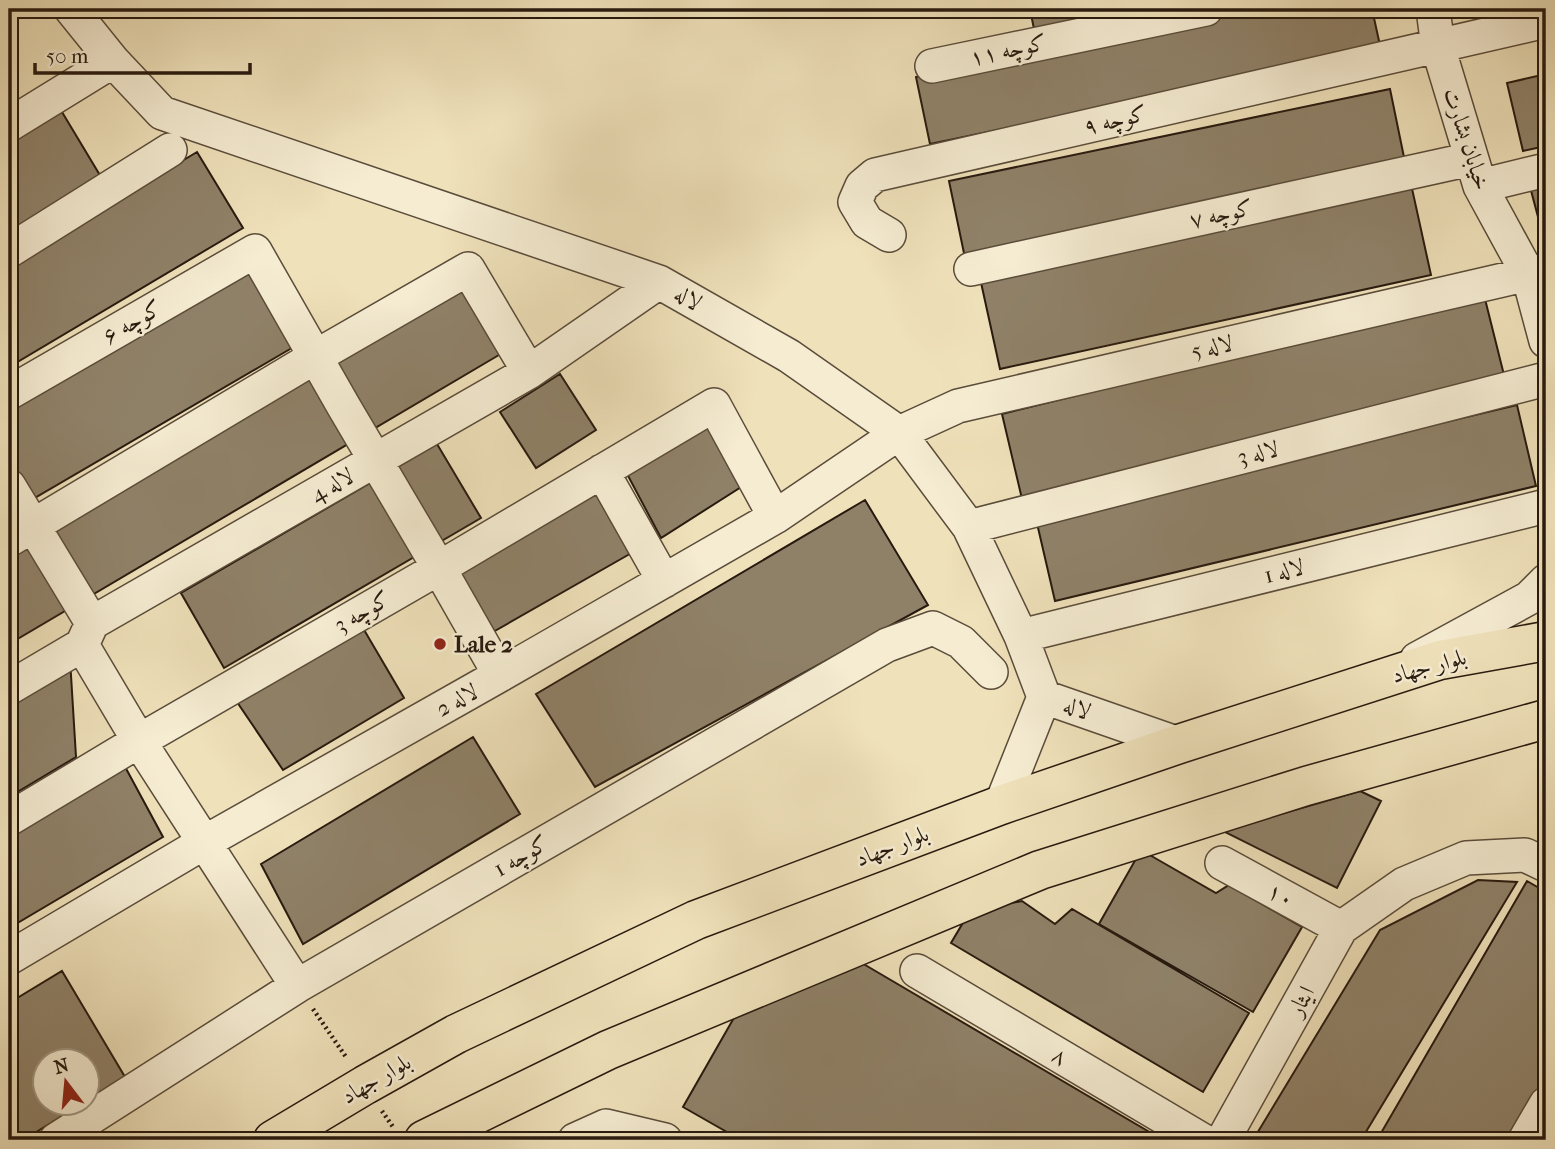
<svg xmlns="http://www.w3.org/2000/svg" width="1555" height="1149" font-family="'IM FELL French Canon',Amiri,serif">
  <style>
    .building { fill: #8f8168; stroke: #281a0f; stroke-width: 2 }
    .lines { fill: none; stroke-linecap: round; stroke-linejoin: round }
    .minor-casing { stroke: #5a4c3a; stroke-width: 36 }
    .major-casing { stroke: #281a0f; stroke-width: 41 }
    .path { stroke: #281a0f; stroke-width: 4.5; stroke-dasharray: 2 3.5; stroke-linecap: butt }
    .minor { stroke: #f5ecd2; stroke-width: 33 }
    .major { stroke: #efe1ba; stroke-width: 38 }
    .poi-dot { fill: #8f2418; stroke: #f5ecd2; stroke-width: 2.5 }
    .labels { text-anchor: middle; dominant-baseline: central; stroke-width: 5; stroke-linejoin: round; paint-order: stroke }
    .street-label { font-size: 23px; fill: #281a0f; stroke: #f5ecd2 }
    .poi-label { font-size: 23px; font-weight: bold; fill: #281a0f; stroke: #f5ecd2; text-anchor: start }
  </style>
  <rect width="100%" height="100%" fill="#efe1ba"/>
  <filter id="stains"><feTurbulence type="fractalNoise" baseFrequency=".00286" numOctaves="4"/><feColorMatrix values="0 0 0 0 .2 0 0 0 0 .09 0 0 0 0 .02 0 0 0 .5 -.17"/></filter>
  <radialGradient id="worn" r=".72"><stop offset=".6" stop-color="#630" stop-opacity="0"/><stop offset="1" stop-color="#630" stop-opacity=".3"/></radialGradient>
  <!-- building -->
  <path class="building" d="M 1030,9 L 1157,9 L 1035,34 Z
    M 1244,9 L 1372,9 L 1381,50 L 930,144 L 916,77 Z
    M 1546,74 L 1546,146 L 1523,151 L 1507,83 Z
    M 1390,89 L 1406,167 L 965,258 L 949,181 Z
    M 59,107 L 101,177 L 9,233 L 9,137 Z
    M 197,152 L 243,228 L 9,367 L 9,264 Z
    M 1546,179 L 1546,247 L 1529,183 Z
    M 1411,184 L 1431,275 L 1000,369 L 980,278 Z
    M 252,269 L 297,345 L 9,513 L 9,412 Z
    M 460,279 L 504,352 L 9,644 L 9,545 Z
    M 1484,295 L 1505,379 L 1022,499 L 1002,414 Z
    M 560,374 L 596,430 L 536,468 L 500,412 Z
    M 1517,405 L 1536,486 L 1055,601 L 1036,519 Z
    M 709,416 L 749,482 L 661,538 L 625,470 Z
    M 437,444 L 481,518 L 224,668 L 181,593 Z
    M 593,477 L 635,551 L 486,636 L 449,568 Z
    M 865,500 L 928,605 L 595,787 L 536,694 Z
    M 360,623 L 404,698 L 283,770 L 235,699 Z
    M 70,659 L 76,757 L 9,797 L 9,696 Z
    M 473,737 L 520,814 L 303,944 L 261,864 Z
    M 123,763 L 163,837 L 9,928 L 9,830 Z
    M 1360,791 L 1381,801 L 1337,888 L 1223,831 Z
    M 1141,850 L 1216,893 L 1229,885 L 1302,927 L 1253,1012 L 1099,924 Z
    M 1478,880 L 1517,882 L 1361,1140 L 1253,1140 L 1380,930 Z
    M 1527,881 L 1546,892 L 1546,1078 L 1510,1140 L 1377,1140 Z
    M 1022,901 L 1055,924 L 1072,909 L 1249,1013 L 1203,1092 L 951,943 L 970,911 Z
    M 855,959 L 1163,1140 L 741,1140 L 683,1107 L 735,1016 Z
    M 62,971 L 125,1077 L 88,1100 L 88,1062 L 46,1062 L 46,1104 L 82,1104 L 23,1140 L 9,1140 L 9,1003 Z"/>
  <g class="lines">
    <!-- minor casing -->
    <g class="minor-casing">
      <path id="minor" d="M 71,9 L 113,61 L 162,113 L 659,282 L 789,356 L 899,433 L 969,527 L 1021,636 L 1044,697
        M 1433,9 L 1438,47 L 1480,186 L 1528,274 L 1546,341
        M 932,66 L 1206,9
        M 9,125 L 113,61
        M 1480,186 L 1546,170
        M 889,235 L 867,222 L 855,202 L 862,186 L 875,175 L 1546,21
        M 9,251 L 170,150
        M 971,269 L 1471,159
        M 9,393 L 255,251 L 344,407 L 439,568 L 500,675
        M 602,471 L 664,581
        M 9,486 L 92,623
        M 969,527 L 1546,379
        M 9,540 L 315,357 L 468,269 L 529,372
        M 1021,636 L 1546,506
        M 82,645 L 139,741 L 297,986
        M 1417,659 L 1529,598 L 1546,581
        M 9,688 L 82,645 L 92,623 L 529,372 L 659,282
        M 1044,697 L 1179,744
        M 1001,805 L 1044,697
        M 9,819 L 139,741 L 439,568 L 714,405 L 775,517
        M 1222,863 L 1341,928
        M 9,958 L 205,842 L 500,675 L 775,517 L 899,433 L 958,406 L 1546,270
        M 917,971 L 1202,1140
        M 56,1140 L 297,986 L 887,645 L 933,628 L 961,642 L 991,672
        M 575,1140 L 606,1126 L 665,1140
        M 1223,1140 L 1341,928 L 1404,884 L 1466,858 L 1525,855 L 1546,865
        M 1525,1140 L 1546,1104"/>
    </g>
    <!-- major casing -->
    <g class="major-casing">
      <path id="major" d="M 273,1140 L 365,1085 L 456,1034 L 696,920 L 1001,805 L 1179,744 L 1440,660 L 1546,641
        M 424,1140 L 608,1050 L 1040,870 L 1306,786 L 1546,719"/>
    </g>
    <!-- path -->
    <path class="path" d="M 313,1009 L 346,1057
      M 382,1111 L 393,1127"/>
    <!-- minor -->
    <use href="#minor" class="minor"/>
    <!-- major -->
    <use href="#major" class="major"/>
  </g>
  <!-- markers -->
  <circle class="poi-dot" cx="440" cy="644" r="7"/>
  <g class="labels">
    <!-- street labels -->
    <g class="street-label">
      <text transform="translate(1008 50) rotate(-12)">کوچه ۱۱</text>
      <text transform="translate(1115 120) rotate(-13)">کوچه ۹</text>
      <text transform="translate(1467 139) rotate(72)">خیابان بشارت</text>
      <text transform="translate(1221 214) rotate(-12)">کوچه ۷</text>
      <text transform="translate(688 298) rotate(30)">لاله</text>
      <text transform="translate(132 322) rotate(-30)">کوچه ۶</text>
      <text transform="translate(1212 347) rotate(-13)">لاله 5</text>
      <text transform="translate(1258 453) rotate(-14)">لاله 3</text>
      <text transform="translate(332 485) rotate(-30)">لاله 4</text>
      <text transform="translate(1284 571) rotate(-14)">لاله 1</text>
      <text transform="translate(362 612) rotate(-30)">کوچه 3</text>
      <text transform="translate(1429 666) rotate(-15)">بلوار جهاد</text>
      <text transform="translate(457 700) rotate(-29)">لاله 2</text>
      <text transform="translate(1077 708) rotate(19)">لاله</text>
      <text transform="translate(892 846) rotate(-21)">بلوار جهاد</text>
      <text transform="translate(521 856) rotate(-30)">کوچه 1</text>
      <text transform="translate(1281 895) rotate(28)">۱۰</text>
      <text transform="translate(1301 1001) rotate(-61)">ایثار</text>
      <text transform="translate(1060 1056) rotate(31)">۸</text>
      <text transform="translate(376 1079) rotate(-30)">بلوار جهاد</text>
    </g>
    <!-- poi labels -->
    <g class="poi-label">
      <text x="454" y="644">Lale 2</text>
    </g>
  </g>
  <!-- margin -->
  <rect width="1555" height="1149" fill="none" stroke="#efe1ba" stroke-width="35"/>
  <rect x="10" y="10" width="1534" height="1128" fill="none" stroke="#281a0f" stroke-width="3.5"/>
  <rect x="18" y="18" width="1520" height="1114" fill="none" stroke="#281a0f" stroke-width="2"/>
  <!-- north arrow -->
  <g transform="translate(66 1082) rotate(344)"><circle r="33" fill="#f5ecd2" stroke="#a39884" stroke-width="2"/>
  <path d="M0-5L12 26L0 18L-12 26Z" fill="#8f2418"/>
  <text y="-10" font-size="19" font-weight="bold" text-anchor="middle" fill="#281a0f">N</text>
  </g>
  <!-- scale -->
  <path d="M35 63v10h215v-10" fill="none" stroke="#281a0f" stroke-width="3.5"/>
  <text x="46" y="63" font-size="21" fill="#281a0f" stroke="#f5ecd2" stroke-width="5" paint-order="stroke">50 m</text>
  <rect width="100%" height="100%" filter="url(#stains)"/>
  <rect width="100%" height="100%" fill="url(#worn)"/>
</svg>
